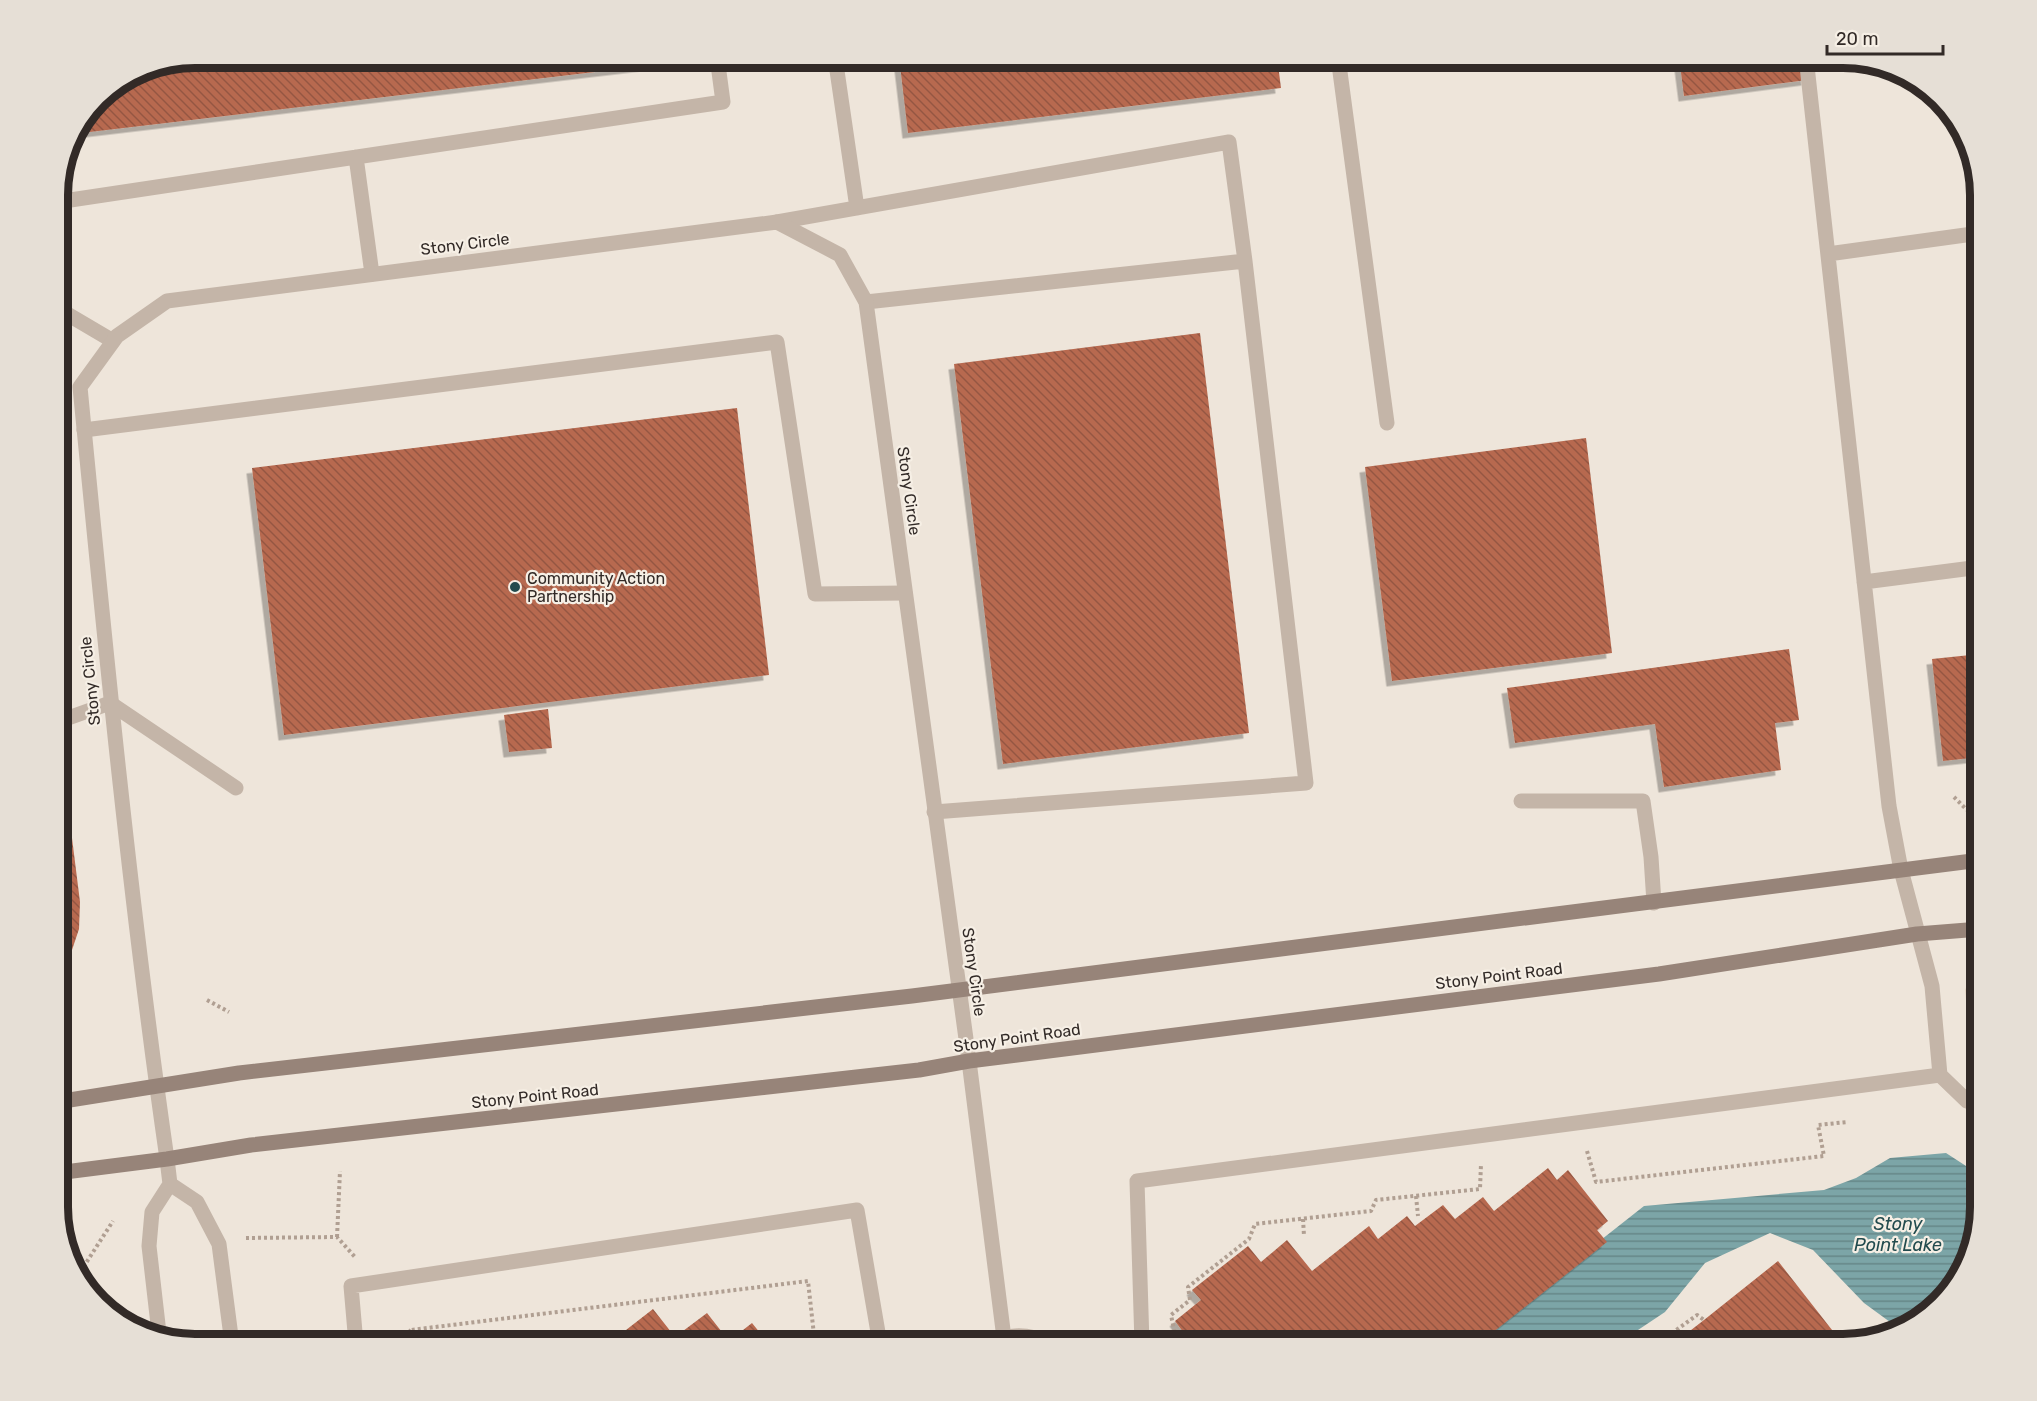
<svg xmlns="http://www.w3.org/2000/svg" width="2037" height="1401" font-family="Rubik,sans-serif">
  <style>
    .plaza { fill: #e4d5c3 }
    .water { fill: url(#water-rules) }
    .building { fill: url(#building-back-hatch); filter: url(#shadow) }
    .lines { fill: none; stroke-linecap: round; stroke-linejoin: round }
    .path { stroke: #b09f92; stroke-width: 4; stroke-dasharray: 3 3; stroke-linecap: butt }
    .service { stroke: #c4b5a8; stroke-width: 15 }
    .minor { stroke: #c4b5a8; stroke-width: 15 }
    .tertiary { stroke: #c4b5a8; stroke-width: 15 }
    .secondary { stroke: #978479; stroke-width: 15 }
    .poi-dot { fill: #224b4e; stroke: #f6efe5; stroke-width: 2 }
    .labels { text-anchor: middle; dominant-baseline: central; stroke-width: 4.5; stroke-linejoin: round; paint-order: stroke }
    .street-label { font-size: 16px; fill: #322a27; stroke: #f6efe5 }
    .poi-label { font-size: 16px; fill: #322a27; stroke: #f6efe5; text-anchor: start }
    .water-label { font-size: 18px; font-style: italic; fill: #224b4e; stroke: #f6efe5 }
    .rim { fill: none; stroke: #322a27; stroke-width: 8 }
  </style>
  <defs>
    <pattern id="water-rules" width="6" height="5" patternUnits="userSpaceOnUse" patternTransform="scale(1.5)"><rect width="6" height="5" fill="#7ca5a7"/><path d="M0 2.5h6" fill="none" stroke="#668788"/></pattern>
    <pattern id="building-back-hatch" width="6" height="6" patternUnits="userSpaceOnUse" patternTransform="scale(1.5)"><rect width="6" height="6" fill="#b7694f"/><path d="M-1 5l2 2M0 0l6 6M5-1l2 2" fill="none" stroke="#955742"/></pattern>
    <filter id="shadow"><feDropShadow dx="-5.5" dy="5.5" stdDeviation="0" flood-color="#0004"/></filter>
  </defs>
  <rect width="100%" height="100%" fill="#eee5da"/>
  <!-- plaza -->
  <path class="plaza" d="M 1980,966 L 1980,996 L 1978,999 L 1980,1078 L 1973,1070 L 1965,990 L 1972,973 Z"/>
  <!-- water -->
  <path class="water" d="M 1946,1153 L 1980,1175 L 1980,1207 L 1957,1283 L 1904,1330 L 1901,1330 L 1864,1303 L 1813,1250 L 1770,1233 L 1705,1263 L 1665,1312 L 1617,1344 L 1469,1344 L 1644,1206 L 1824,1190 L 1856,1178 L 1890,1158 Z"/>
  <!-- building -->
  <path class="building" d="M 194,57 L 653,57 L 654,65 L 73,134 L 97,97 L 142,67 Z
    M 899,57 L 1277,57 L 1281,88 L 908,133 Z
    M 1679,57 L 1804,57 L 1807,80 L 1684,96 Z
    M 1200,333 L 1249,733 L 1003,764 L 954,364 Z
    M 737,408 L 769,675 L 284,735 L 252,468 Z
    M 1586,438 L 1612,653 L 1392,681 L 1365,467 Z
    M 1789,649 L 1799,720 L 1775,723 L 1781,770 L 1664,787 L 1655,724 L 1515,743 L 1507,688 Z
    M 1980,654 L 1980,757 L 1943,761 L 1932,659 Z
    M 548,709 L 552,748 L 509,752 L 504,715 Z
    M 68,806 L 80,902 L 79,929 L 71,953 L 57,976 L 57,807 Z
    M 1548,1168 L 1557,1180 L 1568,1170 L 1608,1221 L 1597,1230 L 1607,1242 L 1478,1344 L 1192,1344 L 1175,1321 L 1201,1300 L 1192,1290 L 1248,1246 L 1261,1262 L 1287,1240 L 1312,1271 L 1369,1226 L 1378,1239 L 1407,1216 L 1415,1226 L 1443,1205 L 1455,1219 L 1483,1197 L 1494,1211 Z
    M 1778,1261 L 1843,1344 L 1673,1344 L 1704,1320 Z
    M 653,1309 L 675,1337 L 707,1313 L 729,1341 L 752,1323 L 769,1344 L 608,1344 Z"/>
  <g class="lines">
    <!-- path -->
    <path class="path" d="M 1954,797 L 1967,810
      M 1980,968 L 1972,973 L 1970,986 L 1980,1057
      M 207,1000 L 229,1012
      M 1587,1151 L 1596,1182 L 1824,1156 L 1818,1125 L 1847,1122
      M 1416,1196 L 1418,1216
      M 1303,1219 L 1304,1236
      M 337,1237 L 340,1171
      M 246,1238 L 337,1237 L 355,1257
      M 77,1277 L 113,1221
      M 400,1344 L 399,1340 L 411,1330
      M 421,1344 L 411,1330 L 808,1281 L 815,1344
      M 1177,1344 L 1171,1315 L 1190,1300 L 1188,1287 L 1249,1239 L 1255,1224 L 1371,1211 L 1376,1200 L 1480,1189 L 1481,1164
      M 1633,1344 L 1645,1335 L 1654,1344
      M 1657,1344 L 1697,1315 L 1704,1320"/>
    <!-- service -->
    <path class="service" d="M 835,57 L 857,208
      M 1338,57 L 1387,423
      M 1806,57 L 1889,806 L 1901,870 L 1932,986 L 1940,1075 L 1967,1101 L 1980,1106
      M 356,157 L 372,274
      M 57,202 L 723,102 L 717,57
      M 777,222 L 1229,142 L 1245,261 L 866,302
      M 1828,254 L 1980,233
      M 57,308 L 113,341
      M 84,430 L 777,342 L 815,594 L 905,593
      M 1864,582 L 1980,567
      M 57,722 L 110,703 L 236,788
      M 1521,801 L 1643,801 L 1651,857 L 1654,903
      M 934,812 L 1306,783 L 1245,261
      M 969,1061 L 1004,1338
      M 356,1344 L 351,1286 L 857,1210 L 880,1344
      M 991,1344 C 1011,1331 1032,1335 1052,1344
      M 1142,1344 L 1137,1181 L 1940,1075"/>
    <!-- minor -->
    <path class="minor" d="M 167,1159 C 130,902 105,645 80,387 L 117,336 L 167,301 L 777,222 L 840,255 L 866,302 L 969,1061"/>
    <!-- tertiary -->
    <path class="tertiary" d="M 170,1184 L 197,1202 L 219,1244 L 232,1344
      M 159,1333 L 149,1246 L 152,1212 L 170,1184 L 167,1159"/>
    <!-- secondary -->
    <path class="secondary" d="M 57,1102 L 239,1073 L 912,996 L 1980,860
      M 57,1173 L 167,1159 L 251,1145 L 919,1070 L 969,1061 L 1659,974 L 1917,934 L 1980,929"/>
  </g>
  <!-- markers -->
  <circle class="poi-dot" cx="515" cy="587" r="6"/>
  <g class="labels">
    <!-- street labels -->
    <g class="street-label">
      <text transform="translate(465 244) rotate(-7)">Stony Circle</text>
      <text transform="translate(909 491) rotate(82)">Stony Circle</text>
      <text transform="translate(90 681) rotate(-96)">Stony Circle</text>
      <text transform="translate(974 972) rotate(82)">Stony Circle</text>
      <text transform="translate(1499 976) rotate(-7)">Stony Point Road</text>
      <text transform="translate(1017 1038) rotate(-8)">Stony Point Road</text>
      <text transform="translate(535 1096) rotate(-6)">Stony Point Road</text>
    </g>
    <!-- poi labels -->
    <g class="poi-label">
      <text x="527" y="578">Community Action<tspan x="527" dy="18">Partnership</tspan></text>
    </g>
    <!-- water labels -->
    <g class="water-label">
      <text x="1898" y="1224">Stony<tspan x="1898" dy="21">Point Lake</tspan></text>
    </g>
  </g>
  <!-- crop -->
  <path d="M0 0H2037V1401H0ZM195 68H1843A127 127 0 0 1 1970 195V1207A127 127 0 0 1 1843 1334H195A127 127 0 0 1 68 1207V195A127 127 0 0 1 195 68Z" fill="#e6dfd6" fill-rule="evenodd"/>
  <path class="rim" d="M195 68H1843A127 127 0 0 1 1970 195V1207A127 127 0 0 1 1843 1334H195A127 127 0 0 1 68 1207V195A127 127 0 0 1 195 68Z"/>
  <!-- scale -->
  <path d="M1827 45v9h116v-9" fill="none" stroke="#322a27" stroke-width="3"/>
  <text x="1836" y="45" font-size="18" fill="#322a27" stroke="#f6efe5" stroke-width="4.5" paint-order="stroke">20 m</text>
</svg>
